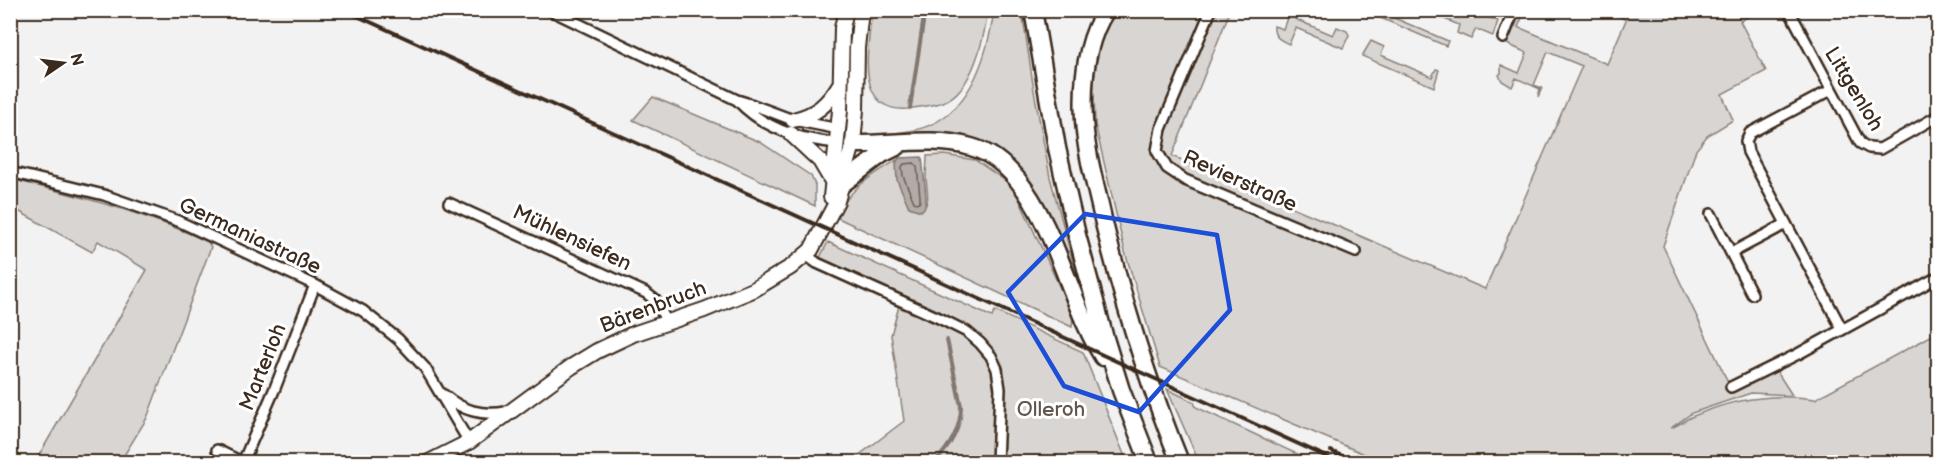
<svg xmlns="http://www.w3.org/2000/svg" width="1949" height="473" font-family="'Balsamiq Sans',sans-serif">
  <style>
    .green { fill: #d8d5d2; stroke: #8a8078; stroke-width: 1.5 }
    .water { fill: #b2aba7; stroke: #827770; stroke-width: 1.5 }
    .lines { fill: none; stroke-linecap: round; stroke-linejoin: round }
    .shore { stroke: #6b5e55; stroke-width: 1.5 }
    .stream { stroke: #827770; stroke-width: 4 }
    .street-casing { stroke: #3b2a1e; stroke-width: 14 }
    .secondary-casing { stroke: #3b2a1e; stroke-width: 18 }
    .highway-casing { stroke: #3b2a1e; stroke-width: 21 }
    .street { stroke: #fff; stroke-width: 9 }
    .secondary { stroke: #fff; stroke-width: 14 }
    .highway { stroke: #fff; stroke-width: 16 }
    .rail { stroke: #3b2a1e; stroke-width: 4 }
    .marked { fill: none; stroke: #1d4ed8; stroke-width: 4.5; stroke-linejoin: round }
    .labels { text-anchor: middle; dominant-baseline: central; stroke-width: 6; stroke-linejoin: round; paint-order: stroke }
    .street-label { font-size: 21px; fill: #3b2a1e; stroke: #fff }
    .park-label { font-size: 21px; fill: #62554b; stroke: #fff }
  </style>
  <rect width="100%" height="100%" fill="#f3f2f2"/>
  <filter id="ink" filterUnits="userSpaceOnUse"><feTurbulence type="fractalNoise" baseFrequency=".0167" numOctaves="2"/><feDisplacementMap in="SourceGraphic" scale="12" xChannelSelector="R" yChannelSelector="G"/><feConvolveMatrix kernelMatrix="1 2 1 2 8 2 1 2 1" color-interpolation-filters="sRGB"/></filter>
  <g filter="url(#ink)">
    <!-- green -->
    <path class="green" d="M 872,11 L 988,11 C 984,38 973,91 943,102 C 932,106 919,107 907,109 C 893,110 880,106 873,92 C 862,72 870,33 872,11 Z
      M 994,11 L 1022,11 L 1034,91 L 1050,177 L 1079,284 L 1076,285 L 1000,155 L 869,136 C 885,134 900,133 915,130 C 969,118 987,58 994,11 Z
      M 1116,11 L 1230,11 L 1172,156 L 1485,289 L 1582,66 L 1548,52 L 1534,85 L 1542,88 L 1538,97 L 1540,89 L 1516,78 L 1512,87 L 1502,81 L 1499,75 L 1501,73 L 1501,65 L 1519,73 L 1527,53 L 1507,44 L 1522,11 L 1525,11 L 1518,27 L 1607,64 L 1626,20 L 1618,16 L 1620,11 L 1758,11 L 1740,21 L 1766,71 L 1722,94 L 1733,120 L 1707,136 L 1696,150 L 1663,246 L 1729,384 L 1772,364 L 1792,395 L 1751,393 L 1692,413 L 1671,428 C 1679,425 1687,418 1696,415 C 1733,399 1774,393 1815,399 L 1938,332 L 1938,462 L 1383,462 L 1160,367 L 1125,252 L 1095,124 L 1093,67 L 1097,47 L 1104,28 Z
      M 1283,11 L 1298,11 L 1295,19 L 1333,35 L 1337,27 L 1347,31 L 1349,35 L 1343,48 L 1296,28 L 1289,44 C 1280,40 1273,37 1274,26 L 1283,29 L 1287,18 L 1279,14 Z
      M 1378,11 L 1448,41 L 1446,46 L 1376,16 Z
      M 1425,11 L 1472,11 L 1498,21 L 1493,36 L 1476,29 L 1471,39 L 1457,33 L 1459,25 Z
      M 1371,41 L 1384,47 L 1381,55 L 1432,77 L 1436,69 L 1439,70 L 1434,87 L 1362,56 Z
      M 653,97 L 760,142 L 811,176 L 815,185 L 815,206 L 633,120 Z
      M 944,155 L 975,160 L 1013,186 L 1073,316 L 1072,327 L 838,218 C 844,191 874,174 897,160 L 899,181 L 909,207 L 921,211 C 932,202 926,189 926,177 C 926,170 927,163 927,156 Z
      M 11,179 C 78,196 145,212 208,242 L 211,247 L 147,418 L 120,462 L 35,462 L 147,270 L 98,241 L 92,252 L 11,207 Z
      M 828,242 L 992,317 L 995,311 L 1083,352 L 1127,462 L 850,462 L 904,421 L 891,335 L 900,302 L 817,263 Z
      M 1167,389 L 1194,402 L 1196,407 L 1314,462 L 1199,462 Z"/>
    <!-- water -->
    <path class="water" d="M 922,157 L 926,197 L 925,207 L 921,211 L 909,207 L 897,180 L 896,163 L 899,158 Z"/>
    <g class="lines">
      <!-- shore -->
      <path class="shore" d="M 914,163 L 917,166 L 920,197 L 920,202 L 917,203 L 914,202 L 903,176 L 902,167 L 904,164 Z"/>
      <!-- stream -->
      <path class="stream" d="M 910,108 L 925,10
        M 935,462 C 950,446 961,429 961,406 L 947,340"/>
      <!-- street casing -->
      <g class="street-casing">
        <path id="street" d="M 550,10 L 737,100 L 753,105 L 793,120 L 839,129
          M 1211,10 L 1161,129 L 1157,151 L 1167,168 L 1185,180 L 1356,252
          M 1789,10 L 1860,143 L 1869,148 L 1880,149 L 1938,116
          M 1503,38 L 1514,10
          M 1831,90 L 1750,133 L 1746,141 L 1748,152 L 1842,329
          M 737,100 C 763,128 800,140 837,143
          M 10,172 L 104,195 L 178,221 L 315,285 L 363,311 L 398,339 L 425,368 L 469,442
          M 449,203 L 646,293 L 655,300 L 667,322
          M 1711,214 L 1752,294
          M 1731,253 L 1786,224
          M 806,255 L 817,263 L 939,318 L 967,332 L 980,343 L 991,356 L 997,369 L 1000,389 L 997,462
          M 1731,387 L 1798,354 L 1938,277
          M 444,395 C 463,411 482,416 506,412
          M 217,450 L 242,462
          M 243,462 L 275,388 L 315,285"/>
      </g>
      <!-- secondary casing -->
      <g class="secondary-casing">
        <path id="secondary" d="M 793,120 C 816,115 828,104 840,84
          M 791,134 L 820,161 L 833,183
          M 831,197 L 840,111 L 842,28 L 846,10
          M 429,462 L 469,442 L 571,367 L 597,351 L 633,334 L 704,310 L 753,290 L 791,267 L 811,250 L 837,201 L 853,144 L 856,110 L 857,48 L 861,10"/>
      </g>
      <!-- highway casing -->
      <g class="highway-casing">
        <path id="highway" d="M 1033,10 L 1057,148 L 1077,235 L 1104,335 L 1121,390 L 1149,462
          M 1106,10 C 1085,42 1082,83 1084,120 C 1086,154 1096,186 1103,219 C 1123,302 1148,383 1180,462
          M 853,144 C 891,145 933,136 971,147 C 1038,165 1061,274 1088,329 C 1092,339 1098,348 1103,357
          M 842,184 L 882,154 L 898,146"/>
      </g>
      <!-- street -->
      <use href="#street" class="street"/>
      <!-- secondary -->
      <use href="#secondary" class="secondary"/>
      <!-- highway -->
      <use href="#highway" class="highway"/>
      <!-- rail -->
      <path class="rail" d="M 344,10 L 1338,462
        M 1331,451 L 1356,462"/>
    </g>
  </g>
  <!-- marked area -->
  <path class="marked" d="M 1085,214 L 1217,235 L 1230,310 L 1139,412 L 1064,386 L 1008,292 Z"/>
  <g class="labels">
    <!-- street labels -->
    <g class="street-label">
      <text transform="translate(1854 89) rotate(59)">Littgenloh</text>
      <text transform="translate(1240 181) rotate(24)">Revierstraße</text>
      <text transform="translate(250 236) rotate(25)">Germaniastraße</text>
      <text transform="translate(572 238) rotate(25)">Mühlensiefen</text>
      <text transform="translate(653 307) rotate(-21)">Bärenbruch</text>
      <text transform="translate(263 367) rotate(-68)">Marterloh</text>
    </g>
    <!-- park labels -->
    <g class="park-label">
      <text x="1051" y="409">Olleroh</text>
    </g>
  </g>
  <!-- margin -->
  <rect width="1949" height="473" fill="none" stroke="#fff" stroke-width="36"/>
  <rect x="18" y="18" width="1913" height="437" fill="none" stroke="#3b2a1e" stroke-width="2" filter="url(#ink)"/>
  <!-- north arrow -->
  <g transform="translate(63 63) rotate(76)" stroke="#ffffff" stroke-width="4.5" paint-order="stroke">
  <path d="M0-4.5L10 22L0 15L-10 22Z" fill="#3b2a1e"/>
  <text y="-9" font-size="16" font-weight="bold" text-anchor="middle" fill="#3b2a1e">N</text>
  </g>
</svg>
